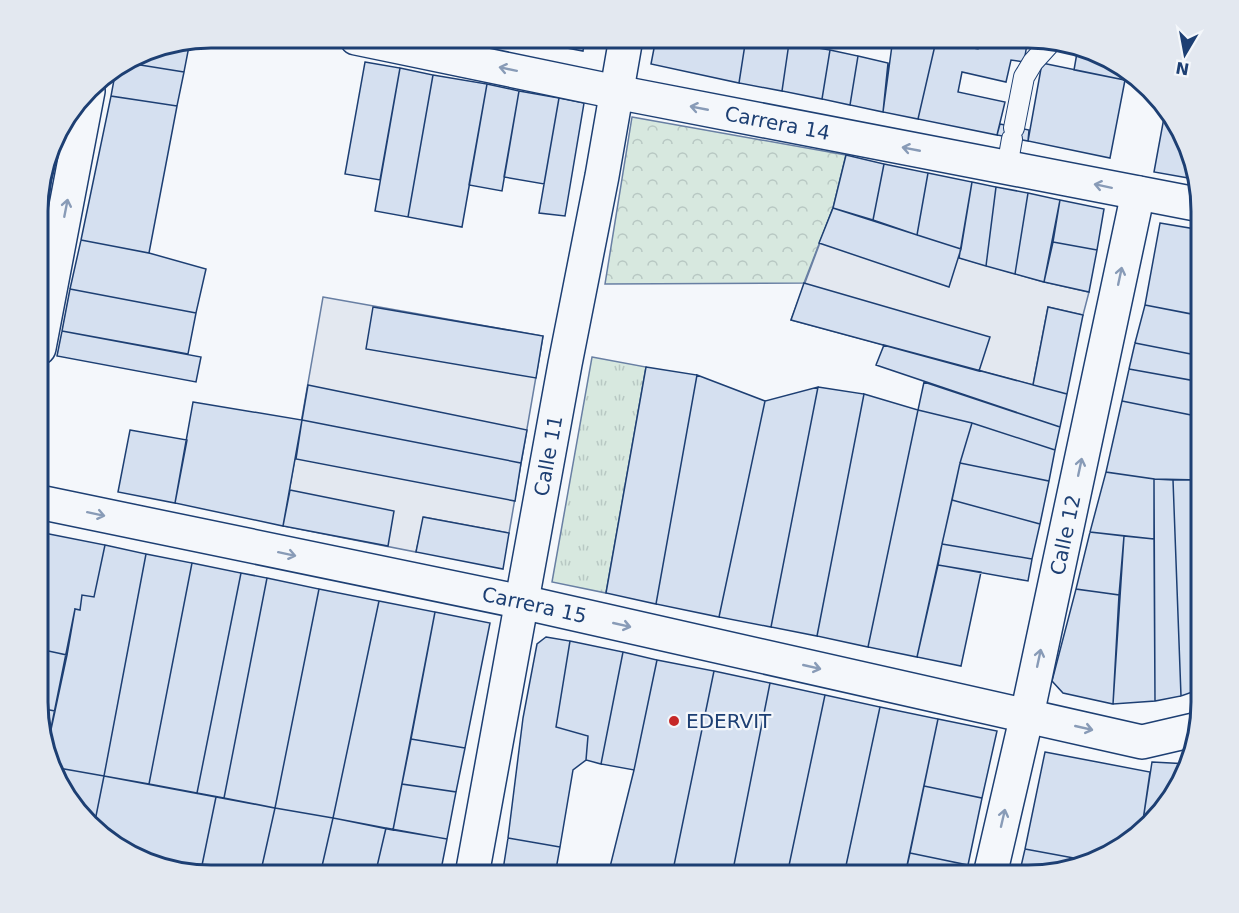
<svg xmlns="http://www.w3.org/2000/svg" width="1239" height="913" font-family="'DejaVu Sans',sans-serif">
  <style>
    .grass { fill: url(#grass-tufts); stroke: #687fa3; stroke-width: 1.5 }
    .park { fill: url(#park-crowns); stroke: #687fa3; stroke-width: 1.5 }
    .parking { fill: #e3e8f0; stroke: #687fa3; stroke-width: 1.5 }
    .building { fill: #d5e0f0; stroke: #1d3f73; stroke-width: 1.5 }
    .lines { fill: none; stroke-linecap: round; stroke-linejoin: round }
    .service-casing { stroke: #1d3f73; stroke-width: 22 }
    .minor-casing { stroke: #1d3f73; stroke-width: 36 }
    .tertiary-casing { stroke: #1d3f73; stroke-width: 36 }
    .secondary-casing { stroke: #1d3f73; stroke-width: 36 }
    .service { stroke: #f4f7fb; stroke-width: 20 }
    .minor { stroke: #f4f7fb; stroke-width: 33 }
    .tertiary { stroke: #f4f7fb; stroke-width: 33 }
    .secondary { stroke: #f4f7fb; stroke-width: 33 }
    .oneway { stroke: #889bb7 }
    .poi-dot { fill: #c62828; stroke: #f4f7fb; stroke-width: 2 }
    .labels { text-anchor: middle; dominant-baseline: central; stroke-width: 4.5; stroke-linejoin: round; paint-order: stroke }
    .street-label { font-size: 20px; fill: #1d3f73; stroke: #f4f7fb }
    .poi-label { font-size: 20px; fill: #1d3f73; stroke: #f4f7fb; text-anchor: start }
    .rim { fill: none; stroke: #1d3f73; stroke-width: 3 }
  </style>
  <defs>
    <pattern id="grass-tufts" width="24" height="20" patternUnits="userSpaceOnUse" patternTransform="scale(1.5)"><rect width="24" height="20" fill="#d7e8df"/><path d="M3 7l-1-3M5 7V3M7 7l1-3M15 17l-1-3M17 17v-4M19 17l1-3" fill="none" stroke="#b8c8c3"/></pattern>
    <pattern id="park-crowns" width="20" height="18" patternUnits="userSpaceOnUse" patternTransform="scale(1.5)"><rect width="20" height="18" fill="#d7e8df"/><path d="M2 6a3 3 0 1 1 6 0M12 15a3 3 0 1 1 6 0" fill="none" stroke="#b8c8c3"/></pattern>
  </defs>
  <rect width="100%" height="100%" fill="#f4f7fb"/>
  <!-- grass -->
  <path class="grass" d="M 592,357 L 646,367 L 606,593 L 552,582 Z"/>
  <!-- park -->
  <path class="park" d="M 632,117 L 846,155 L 833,208 L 804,283 L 605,284 Z"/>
  <!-- parking -->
  <path class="parking" d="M 833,208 L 961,249 L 960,258 L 1044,282 L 1089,292 L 1083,315 L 1048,307 L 1033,385 L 791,320 Z
    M 323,297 L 543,336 L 509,533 L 424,517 L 416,552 L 283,526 Z"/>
  <!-- building -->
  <path class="building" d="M 535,38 L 585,38 L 583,51 L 535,42 Z
    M 656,38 L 746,38 L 739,83 L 651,64 Z
    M 746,38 L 770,38 L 789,43 L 782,91 L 739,83 Z
    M 893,38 L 915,38 L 936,41 L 918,119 L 883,112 Z
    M 981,38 L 1028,38 L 1024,62 L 1011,60 L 1006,82 L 962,72 L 958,92 L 1005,102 L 997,135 L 918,119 L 936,41 L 978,49 Z
    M 190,41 L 184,72 L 128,63 L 155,47 Z
    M 789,43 L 830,50 L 822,99 L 782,91 Z
    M 1078,47 L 1094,51 L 1127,69 L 1125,80 L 1074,70 Z
    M 830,50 L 858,56 L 850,105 L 822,99 Z
    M 858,56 L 888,63 L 883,112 L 850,105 Z
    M 365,62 L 400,68 L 380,180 L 345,174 Z
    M 128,63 L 184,72 L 177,106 L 111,96 L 116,69 Z
    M 1042,63 L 1125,80 L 1110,158 L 1028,141 Z
    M 400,68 L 433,75 L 408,217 L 375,211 Z
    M 433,75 L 487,84 L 462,227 L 408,217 Z
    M 487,84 L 519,91 L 502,191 L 469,185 Z
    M 519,91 L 559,98 L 544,184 L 504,177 Z
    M 111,96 L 177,106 L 149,253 L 81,240 Z
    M 559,98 L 584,103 L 565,216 L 539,213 Z
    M 1165,112 L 1183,134 L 1194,179 L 1154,172 Z
    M 1000,124 L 1029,130 L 1028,141 L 997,135 Z
    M 54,145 L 48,176 L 44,175 Z
    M 846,155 L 884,164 L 873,220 L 833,208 Z
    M 884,164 L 928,173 L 917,235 L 873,220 Z
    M 928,173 L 972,182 L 961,249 L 917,235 Z
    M 44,175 L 48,176 L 39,222 L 39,188 Z
    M 972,182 L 996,187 L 986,266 L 959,258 Z
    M 996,187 L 1028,193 L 1015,274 L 986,266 Z
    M 1028,193 L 1060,200 L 1044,282 L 1015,274 Z
    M 1060,200 L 1104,209 L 1097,250 L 1053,242 Z
    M 833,208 L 961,249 L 949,287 L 819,243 Z
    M 1160,223 L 1201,230 L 1201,265 L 1192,314 L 1145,305 Z
    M 81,240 L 149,253 L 206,269 L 196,313 L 70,289 Z
    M 1053,242 L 1097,250 L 1089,292 L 1044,282 Z
    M 1201,265 L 1201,316 L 1192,314 Z
    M 804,283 L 990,337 L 979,371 L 791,320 Z
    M 70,289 L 196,313 L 188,354 L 62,331 Z
    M 1145,305 L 1201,316 L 1201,356 L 1135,343 Z
    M 373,307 L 543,336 L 536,378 L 366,349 Z
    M 1048,307 L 1083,315 L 1067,394 L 1033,385 Z
    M 62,331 L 201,357 L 196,382 L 57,356 Z
    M 1135,343 L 1201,356 L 1201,382 L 1129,369 Z
    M 884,345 L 1067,394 L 1060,427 L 876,365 Z
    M 646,367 L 697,375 L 656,604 L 606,593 Z
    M 1129,369 L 1201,382 L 1201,417 L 1122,401 Z
    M 697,375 L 765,401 L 719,617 L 656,604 Z
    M 924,382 L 1060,427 L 1055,450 L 972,423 L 918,410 Z
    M 308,385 L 527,430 L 521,463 L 302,420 Z
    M 818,387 L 771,627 L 719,617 L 765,401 Z
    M 818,387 L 864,394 L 817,636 L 771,627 Z
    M 864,394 L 918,410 L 868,647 L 817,636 Z
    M 1122,401 L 1201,417 L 1201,480 L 1154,479 L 1106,472 Z
    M 193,402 L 302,420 L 283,526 L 175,503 Z
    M 918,410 L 972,423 L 960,463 L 917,657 L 868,647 Z
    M 302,420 L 521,463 L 515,501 L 296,459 Z
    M 972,423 L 1055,450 L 1049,481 L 960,463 Z
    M 130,430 L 187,440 L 175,503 L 118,492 Z
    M 960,463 L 1049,481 L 1040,524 L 952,500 Z
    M 1106,472 L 1154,479 L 1154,539 L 1090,532 Z
    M 1154,479 L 1173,480 L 1181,696 L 1155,701 Z
    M 1173,480 L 1193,480 L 1193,629 L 1201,649 L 1201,689 L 1181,696 Z
    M 1193,480 L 1201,480 L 1201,649 L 1193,629 Z
    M 290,490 L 394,511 L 388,546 L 283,526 Z
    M 952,500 L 1040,524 L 1032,559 L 942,544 Z
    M 423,517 L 509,533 L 503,569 L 416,552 Z
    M 39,532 L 105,545 L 94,597 L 82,595 L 80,610 L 75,609 L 67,655 L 39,649 Z
    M 1090,532 L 1124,536 L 1119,595 L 1076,589 Z
    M 1124,536 L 1154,539 L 1155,701 L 1113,704 Z
    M 942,544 L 1032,559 L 1028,581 L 938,565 Z
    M 105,545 L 146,554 L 104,776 L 53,767 L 47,748 L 75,609 L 80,610 L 82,595 L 94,597 Z
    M 146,554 L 192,563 L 149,784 L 104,776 Z
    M 192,563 L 241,573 L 197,793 L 149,784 Z
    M 938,565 L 981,572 L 961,666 L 917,657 Z
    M 241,573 L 267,578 L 224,798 L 197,793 Z
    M 267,578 L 319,589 L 275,808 L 224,798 Z
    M 319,589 L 379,601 L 333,818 L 275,808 Z
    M 1076,589 L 1119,595 L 1113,704 L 1063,693 L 1052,681 Z
    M 379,601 L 435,612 L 393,830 L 333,818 Z
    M 435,612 L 490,623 L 465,748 L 411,739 Z
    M 546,637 L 570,641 L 556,727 L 588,736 L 586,760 L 573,770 L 560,847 L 508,838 L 523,718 L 537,644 Z
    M 570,641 L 623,652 L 601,764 L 586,760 L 588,736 L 556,727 Z
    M 39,649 L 67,655 L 55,711 L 39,708 Z
    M 623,652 L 657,660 L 634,770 L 601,764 Z
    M 657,660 L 714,671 L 672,875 L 608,875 L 634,770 Z
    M 714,671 L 770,683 L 732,875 L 672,875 Z
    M 770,683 L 825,695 L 787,875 L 732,875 Z
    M 825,695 L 880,707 L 844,875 L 787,875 Z
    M 880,707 L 938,719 L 905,875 L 844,875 Z
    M 39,708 L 55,711 L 47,748 L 39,724 Z
    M 938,719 L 997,731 L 982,798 L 924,786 Z
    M 411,739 L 465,748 L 456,792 L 402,784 Z
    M 1045,752 L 1150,772 L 1142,827 L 1104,858 L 1090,861 L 1025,849 Z
    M 1152,762 L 1189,764 L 1165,808 L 1142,827 Z
    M 53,767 L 104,776 L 94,826 L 61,788 Z
    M 104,776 L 216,797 L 200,875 L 145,862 L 105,839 L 94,826 Z
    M 402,784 L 456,792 L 447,839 L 393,830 Z
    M 924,786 L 982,798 L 968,865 L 910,853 Z
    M 216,797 L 275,808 L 260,875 L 200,875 Z
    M 275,808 L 333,818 L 320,875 L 260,875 Z
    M 333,818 L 386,828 L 375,875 L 320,875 Z
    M 386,828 L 447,839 L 440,875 L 375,875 Z
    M 508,838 L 560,847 L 555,875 L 531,875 L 503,870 Z
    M 1025,849 L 1090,861 L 1028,875 L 1019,875 Z
    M 910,853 L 968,865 L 966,875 L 905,875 Z
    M 503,870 L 531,875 L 502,875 Z"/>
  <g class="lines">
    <!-- service casing -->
    <g class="service-casing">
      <path id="service" d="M 1014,128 L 1024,77 L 1033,62 L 1052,41
        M 1007,167 L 1012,139"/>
    </g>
    <!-- minor casing -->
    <g class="minor-casing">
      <g id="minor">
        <path d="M 39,348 L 88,91"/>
        <path id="s1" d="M 1027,715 L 1138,193"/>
        <path id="s2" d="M 472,875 L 565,364 L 602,176 L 626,38"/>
      </g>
    </g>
    <!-- tertiary casing -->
    <g class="tertiary-casing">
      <path id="tertiary" d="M 990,875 L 1027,715"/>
    </g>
    <!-- secondary casing -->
    <g class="secondary-casing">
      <g id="secondary">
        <path id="s3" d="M 356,38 L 616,92 L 1201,205"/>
        <path id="s4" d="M 39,502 L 522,602 L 1142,742 L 1198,729"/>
      </g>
    </g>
    <!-- service -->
    <use href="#service" class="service"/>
    <!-- minor -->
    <use href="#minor" class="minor"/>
    <!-- tertiary -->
    <use href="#tertiary" class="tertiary"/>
    <!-- secondary -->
    <use href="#secondary" class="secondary"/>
  </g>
  <!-- one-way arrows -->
  <defs><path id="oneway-shaft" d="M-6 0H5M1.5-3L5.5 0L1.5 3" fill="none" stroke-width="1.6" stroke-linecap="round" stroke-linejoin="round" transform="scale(1.5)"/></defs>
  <g class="oneway">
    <use href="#oneway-shaft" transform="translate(508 69) rotate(-168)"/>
    <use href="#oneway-shaft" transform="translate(699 108) rotate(-169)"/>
    <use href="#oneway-shaft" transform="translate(911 149) rotate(-169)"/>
    <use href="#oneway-shaft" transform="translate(1103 186) rotate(-168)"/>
    <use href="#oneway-shaft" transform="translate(66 208) rotate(-79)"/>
    <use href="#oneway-shaft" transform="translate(1120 276) rotate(-78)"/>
    <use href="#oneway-shaft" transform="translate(1080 467) rotate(-78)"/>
    <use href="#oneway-shaft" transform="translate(96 514) rotate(12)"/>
    <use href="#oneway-shaft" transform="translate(287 554) rotate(12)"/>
    <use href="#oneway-shaft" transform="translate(622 625) rotate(13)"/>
    <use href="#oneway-shaft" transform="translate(1039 658) rotate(-78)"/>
    <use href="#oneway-shaft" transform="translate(812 667) rotate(13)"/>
    <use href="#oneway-shaft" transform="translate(1084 728) rotate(13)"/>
    <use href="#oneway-shaft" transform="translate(1003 818) rotate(-77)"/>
  </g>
  <!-- markers -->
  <circle class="poi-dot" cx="674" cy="721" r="6"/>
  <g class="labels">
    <!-- street labels -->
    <g class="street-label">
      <text stroke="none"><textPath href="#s3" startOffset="430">Carrera 14</textPath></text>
      <text stroke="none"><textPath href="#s2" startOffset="426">Calle 11</textPath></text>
      <text stroke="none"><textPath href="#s1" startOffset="184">Calle 12</textPath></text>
      <text stroke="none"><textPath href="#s4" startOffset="506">Carrera 15</textPath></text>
    </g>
    <!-- poi labels -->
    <g class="poi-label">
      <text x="686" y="721">EDERVIT</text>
    </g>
  </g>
  <!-- crop -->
  <path d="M0 0H1239V913H0ZM211 48H1028A163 163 0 0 1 1191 211V702A163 163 0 0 1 1028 865H211A163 163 0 0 1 48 702V211A163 163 0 0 1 211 48Z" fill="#e3e8f0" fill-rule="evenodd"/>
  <path class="rim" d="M211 48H1028A163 163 0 0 1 1191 211V702A163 163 0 0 1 1028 865H211A163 163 0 0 1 48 702V211A163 163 0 0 1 211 48Z"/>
  <!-- north arrow -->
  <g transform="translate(1185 54) rotate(190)" stroke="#f4f7fb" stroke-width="4.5" paint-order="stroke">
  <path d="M0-4.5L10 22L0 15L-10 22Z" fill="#1d3f73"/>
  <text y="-9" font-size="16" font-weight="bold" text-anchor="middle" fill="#1d3f73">N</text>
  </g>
</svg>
